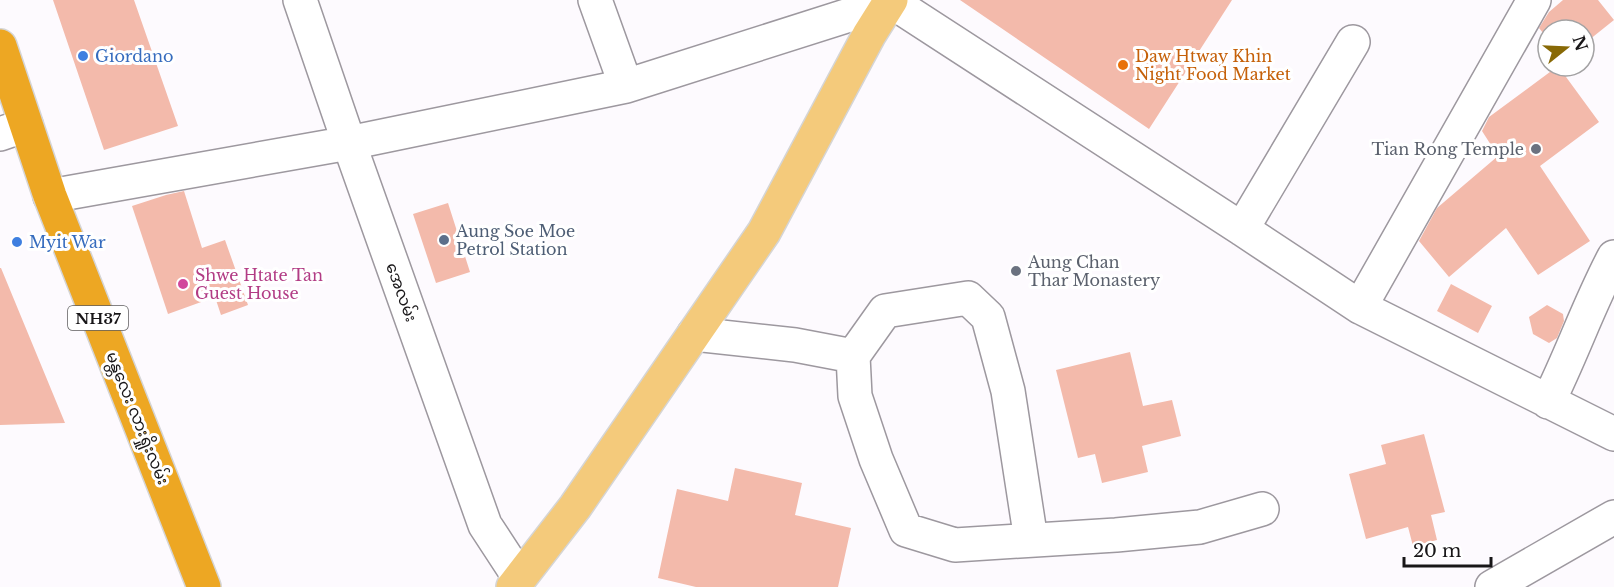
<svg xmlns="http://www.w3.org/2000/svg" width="1614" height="587" font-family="'Libre Baskerville','Noto Sans Myanmar',serif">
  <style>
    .building { fill: #f3baab }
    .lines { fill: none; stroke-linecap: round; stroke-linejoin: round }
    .minor-casing { stroke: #9d989f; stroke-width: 36 }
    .major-casing { stroke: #d5d5d5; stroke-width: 36 }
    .highway-casing { stroke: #d5d5d5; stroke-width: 36 }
    .minor { stroke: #fff; stroke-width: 33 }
    .major { stroke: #f4ca7b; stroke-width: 33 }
    .highway { stroke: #eda723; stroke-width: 33 }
    .shop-dot { fill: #3f7fe0; stroke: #fff; stroke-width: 2 }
    .food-dot { fill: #e8710a; stroke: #fff; stroke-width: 2 }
    .worship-dot { fill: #6b7280; stroke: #fff; stroke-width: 2 }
    .service-dot { fill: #5c6f8a; stroke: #fff; stroke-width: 2 }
    .hotel-dot { fill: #d1479c; stroke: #fff; stroke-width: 2 }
    .labels { text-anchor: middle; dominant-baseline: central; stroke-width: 6; stroke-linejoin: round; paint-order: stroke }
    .shield { fill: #fff; stroke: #5d5c5d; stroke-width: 1.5 }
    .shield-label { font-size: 15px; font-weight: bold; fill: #181618 }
    .shop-label { font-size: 16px; fill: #366cbe; stroke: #fff; text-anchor: start }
    .food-label { font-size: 16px; fill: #c56008; stroke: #fff; text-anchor: start }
    .worship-label { font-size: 16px; fill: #5b616d; stroke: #fff; text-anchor: end }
    .service-label { font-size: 16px; fill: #4e5e75; stroke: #fff; text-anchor: start }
    .hotel-label { font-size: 16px; fill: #b23c85; stroke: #fff; text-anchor: start }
    .street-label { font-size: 16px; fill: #181618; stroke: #fff }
  </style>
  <rect width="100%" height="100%" fill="#fdfafe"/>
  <!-- building -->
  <path class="building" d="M 53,0 L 134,0 L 178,126 L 104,150 Z
    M 960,0 L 1232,0 L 1149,129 Z
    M 1563,0 L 1598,0 L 1614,20 L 1584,44 L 1584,30 L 1548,30 L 1548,39 L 1539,28 L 1549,12 Z
    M 1558,66 L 1599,122 L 1540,166 L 1590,241 L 1538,275 L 1506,228 L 1449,277 L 1419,241 L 1437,208 L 1498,156 L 1482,131 L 1489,117 Z
    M 184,191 L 202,248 L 225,240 L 248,305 L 221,315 L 215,297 L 168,314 L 132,206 L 166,195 Z
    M 448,203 L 470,272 L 436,283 L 413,214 Z
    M 0,268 L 1,268 L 65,423 L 0,425 Z
    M 1451,284 L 1492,306 L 1478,333 L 1437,311 Z
    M 1547,305 L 1563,314 L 1564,321 L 1557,338 L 1549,343 L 1533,334 L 1529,317 Z
    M 1130,352 L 1143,406 L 1172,400 L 1181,436 L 1142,446 L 1148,472 L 1102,483 L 1095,454 L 1078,458 L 1056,370 Z
    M 1424,434 L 1445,512 L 1431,515 L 1437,540 L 1413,546 L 1408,527 L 1366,539 L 1349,474 L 1386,464 L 1381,445 Z
    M 735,468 L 802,483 L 795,515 L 851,528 L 838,587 L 696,587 L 658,578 L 677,489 L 728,501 Z"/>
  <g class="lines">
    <!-- minor casing -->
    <g class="minor-casing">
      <path id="minor" d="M 300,0 L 349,143 L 485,525 L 519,577
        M 595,0 L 626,86
        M 889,0 L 1242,229 L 1360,307 L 1614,434
        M 0,134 L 26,125
        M 50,196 L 349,143 L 626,86 L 890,2
        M 1242,229 L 1353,42
        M 1360,307 L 1534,0
        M 694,334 L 795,345 L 853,356 L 855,396 L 876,459 L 906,530 L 955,545 L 1116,535 L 1200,527 L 1262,509
        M 853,356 L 885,311 L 968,298 L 988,317 L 1008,391 L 1031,540
        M 1548,402 C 1572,354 1589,304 1614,257
        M 1492,587 L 1614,517"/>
    </g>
    <!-- major casing -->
    <g class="major-casing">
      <path id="major" d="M 513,587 L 575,507 L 764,232 L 869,35 L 891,0"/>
    </g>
    <!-- highway casing -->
    <g class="highway-casing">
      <path id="highway" d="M 0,46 L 50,196 L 204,587"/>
    </g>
    <!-- minor -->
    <use href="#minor" class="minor"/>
    <!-- major -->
    <use href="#major" class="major"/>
    <!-- highway -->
    <use href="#highway" class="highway"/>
  </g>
  <!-- markers -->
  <g class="shop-dot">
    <circle cx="83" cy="56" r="6"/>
    <circle cx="17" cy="242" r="6"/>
  </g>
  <circle class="food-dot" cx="1123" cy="65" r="6"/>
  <g class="worship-dot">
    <circle cx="1536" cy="149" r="6"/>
    <circle cx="1016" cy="271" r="6"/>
  </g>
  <circle class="service-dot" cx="444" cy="240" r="6"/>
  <circle class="hotel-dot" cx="183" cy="284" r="6"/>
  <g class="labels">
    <!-- shield labels -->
    <rect class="shield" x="68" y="306" width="60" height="24" rx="4.5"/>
    <g class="shield-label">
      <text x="98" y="318">NH37</text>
    </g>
    <!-- shop labels -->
    <g class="shop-label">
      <text x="95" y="56">Giordano</text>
      <text x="29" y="242">Myit War</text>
    </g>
    <!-- food labels -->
    <g class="food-label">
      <text x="1135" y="56">Daw Htway Khin<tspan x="1135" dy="18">Night Food Market</tspan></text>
    </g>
    <!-- worship labels -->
    <g class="worship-label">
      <text x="1524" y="149">Tian Rong Temple</text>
      <text x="1028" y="262" text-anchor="start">Aung Chan<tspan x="1028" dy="18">Thar Monastery</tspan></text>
    </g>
    <!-- service labels -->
    <g class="service-label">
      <text x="456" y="231">Aung Soe Moe<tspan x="456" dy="18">Petrol Station</tspan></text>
    </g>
    <!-- hotel labels -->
    <g class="hotel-label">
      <text x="195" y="275">Shwe Htate Tan<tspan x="195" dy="18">Guest House</tspan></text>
    </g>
    <!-- street labels -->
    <g class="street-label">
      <text transform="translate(402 292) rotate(70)">အေလမ်း</text>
      <text transform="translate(138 418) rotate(68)">မန္တလေး လားရှိုးလမ်း</text>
    </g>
  </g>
  <!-- north arrow -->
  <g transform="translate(1566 48) rotate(72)"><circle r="28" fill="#ffffff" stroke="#a3a2a3" stroke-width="1.5"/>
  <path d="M0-4.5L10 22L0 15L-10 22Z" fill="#886906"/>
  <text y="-9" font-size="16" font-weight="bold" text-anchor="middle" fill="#181618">N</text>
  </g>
  <!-- scale -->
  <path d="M1404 557v9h87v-9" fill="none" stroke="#181618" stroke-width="3"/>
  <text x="1413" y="557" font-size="18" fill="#181618" stroke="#ffffff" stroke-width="4.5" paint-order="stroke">20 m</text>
</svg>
